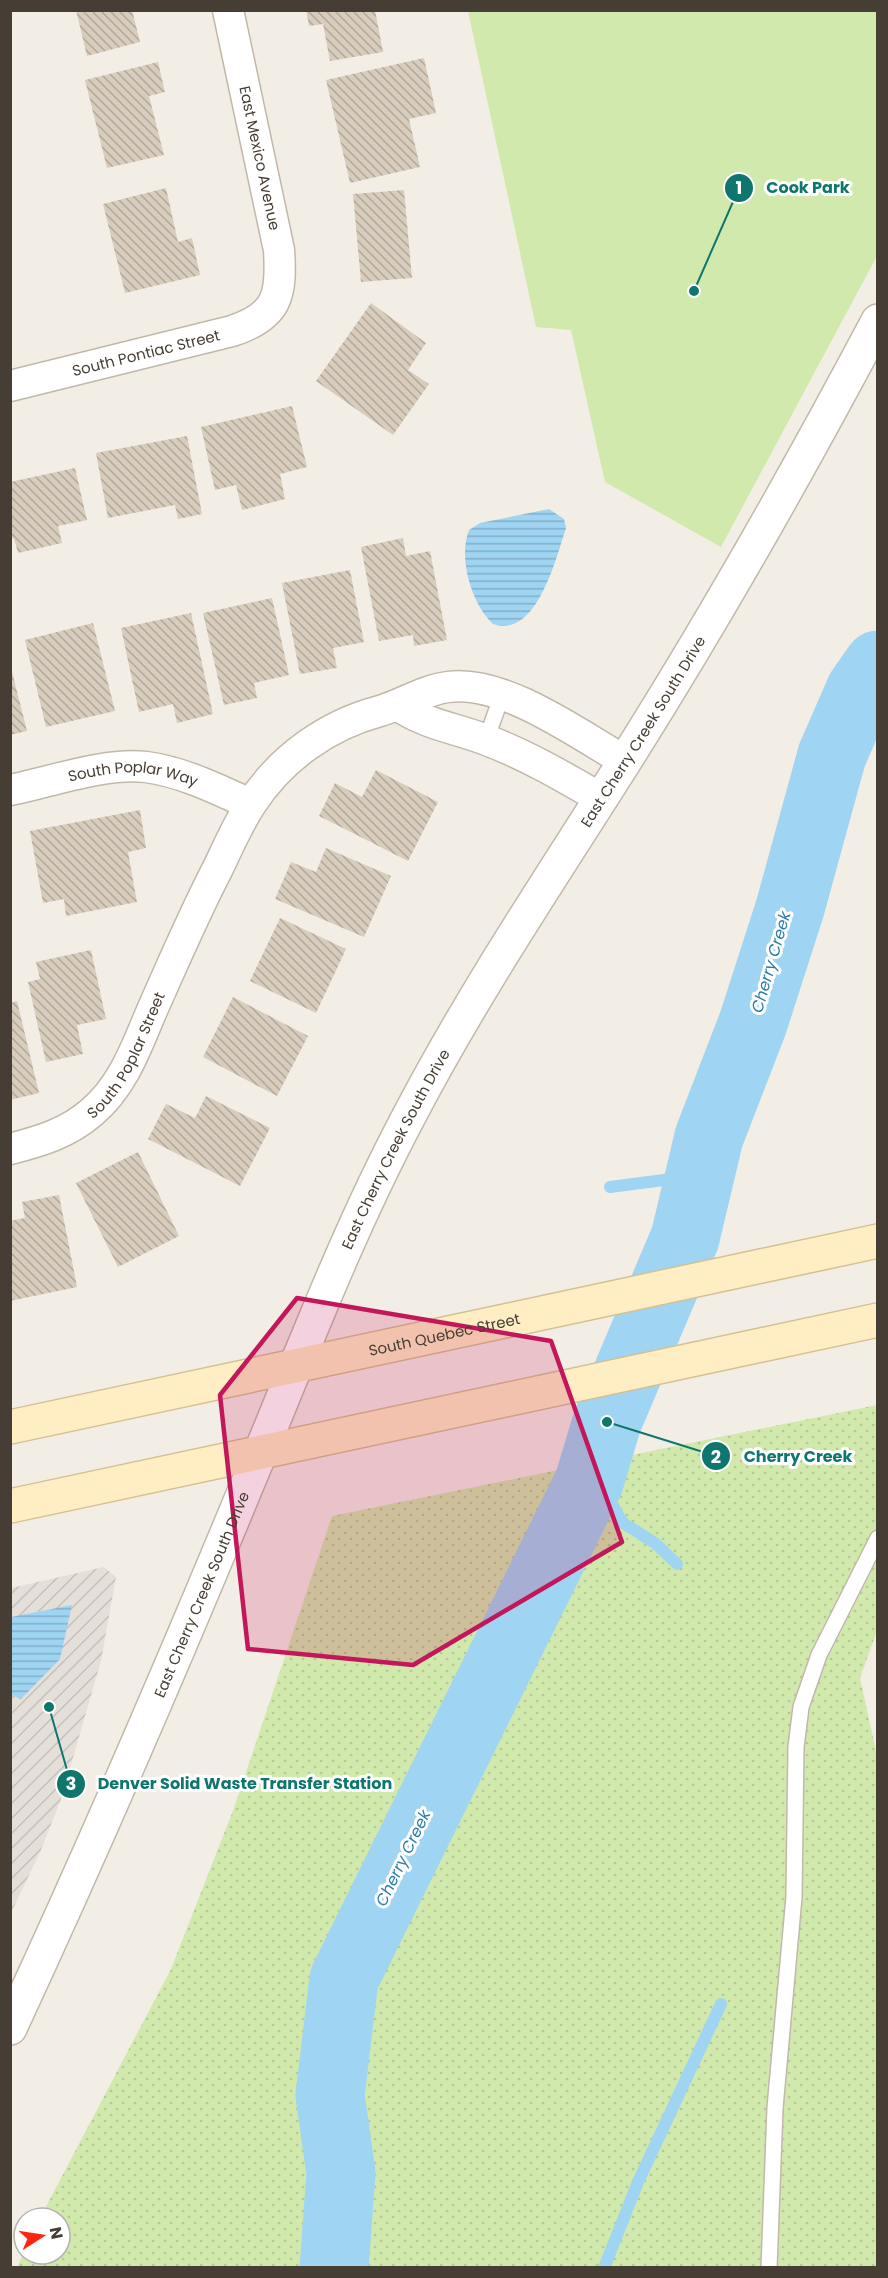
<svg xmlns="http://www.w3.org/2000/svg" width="888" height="2278" font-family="Poppins,sans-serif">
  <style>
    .industrial { fill: url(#industrial-furrows) }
    .grass { fill: url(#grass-dots) }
    .park { fill: #d1e9ac }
    .water { fill: url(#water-rules) }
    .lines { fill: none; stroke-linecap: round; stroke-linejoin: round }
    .stream { stroke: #9fd5f2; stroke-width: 12 }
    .river { stroke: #9fd5f2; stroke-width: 69 }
    .building { fill: url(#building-back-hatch) }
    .service-casing { stroke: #c2b8aa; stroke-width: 18 }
    .minor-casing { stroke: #c2b8aa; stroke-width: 33 }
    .tertiary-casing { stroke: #c2b8aa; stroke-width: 36 }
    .secondary-casing { stroke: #d5c093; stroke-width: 36 }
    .service { stroke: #fff; stroke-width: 15 }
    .minor { stroke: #fff; stroke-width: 30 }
    .tertiary { stroke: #fff; stroke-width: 33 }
    .secondary { stroke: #ffedc3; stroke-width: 33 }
    .marked { fill: #c2185b; fill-opacity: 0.2; stroke: #c2185b; stroke-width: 4.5; stroke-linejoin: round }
    .labels { text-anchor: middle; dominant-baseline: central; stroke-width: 6; stroke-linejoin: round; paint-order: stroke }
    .street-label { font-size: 15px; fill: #463e34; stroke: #fff }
    .water-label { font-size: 16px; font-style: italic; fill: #2a7dad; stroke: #fff }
    .leader { fill: none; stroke: #0f766e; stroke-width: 2 }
    .callout-dot { fill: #0f766e; stroke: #fff; stroke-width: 2 }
    .mark-label { font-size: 18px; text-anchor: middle; font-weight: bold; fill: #fff }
    .callout-label { font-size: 16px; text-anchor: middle; font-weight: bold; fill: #0f766e; stroke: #fff; stroke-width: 6; stroke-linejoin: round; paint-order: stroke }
  </style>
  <defs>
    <pattern id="industrial-furrows" width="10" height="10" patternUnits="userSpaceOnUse" patternTransform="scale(1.5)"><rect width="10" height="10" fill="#e5dfda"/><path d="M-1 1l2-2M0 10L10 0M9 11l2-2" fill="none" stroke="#c6c0bc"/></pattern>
    <pattern id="grass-dots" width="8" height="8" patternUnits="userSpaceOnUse" patternTransform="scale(1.5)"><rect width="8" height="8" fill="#d1e9ac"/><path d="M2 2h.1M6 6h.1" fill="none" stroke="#b5c995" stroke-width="1.8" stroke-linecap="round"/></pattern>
    <pattern id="water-rules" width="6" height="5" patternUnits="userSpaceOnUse" patternTransform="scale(1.5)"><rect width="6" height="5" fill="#9fd5f2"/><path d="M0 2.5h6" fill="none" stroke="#83aec5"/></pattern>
    <pattern id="building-back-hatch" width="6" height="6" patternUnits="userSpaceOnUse" patternTransform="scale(1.5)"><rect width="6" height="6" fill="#d8ccbd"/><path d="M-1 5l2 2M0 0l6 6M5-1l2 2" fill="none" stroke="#b1a79a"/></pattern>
  </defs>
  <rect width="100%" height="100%" fill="#f3eee5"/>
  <!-- industrial -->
  <path class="industrial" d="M 104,1567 L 116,1577 L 101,1661 L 61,1799 L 41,1850 L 11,1913 L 11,1588 Z"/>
  <!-- grass -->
  <path class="grass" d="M 877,1405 L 877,1631 L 860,1678 L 878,1760 L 877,2267 L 17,2268 L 24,2252 L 60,2254 L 60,2218 L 40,2218 L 171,1969 L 234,1808 L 332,1516 Z"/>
  <!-- park -->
  <path class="park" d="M 468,11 L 877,11 L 877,256 L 721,547 L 605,482 L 571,330 L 536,327 Z"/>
  <!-- water -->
  <path class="water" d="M 549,509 L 564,519 L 566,528 C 556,558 537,639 493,624 C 471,604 458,557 469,530 L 480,523 Z
    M 72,1605 L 60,1659 L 21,1699 L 11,1695 L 11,1617 Z"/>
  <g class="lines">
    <!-- stream -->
    <path class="stream" d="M 610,1187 L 664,1180 L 701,1168
      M 598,1450 L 605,1492 L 623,1523 L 655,1543 L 677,1564
      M 604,2268 L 638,2182 L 721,2004"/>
    <!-- river -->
    <path class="river" d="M 334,2268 L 341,2173 L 330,2095 L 344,1979 L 589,1482 L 607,1422 L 685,1238 L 709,1137 L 753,1023 L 790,908 L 832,755 L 860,691 L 878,665"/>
  </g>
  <!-- building -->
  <path class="building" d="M 76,10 L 132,10 L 140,42 L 87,56 Z
    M 306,10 L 375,10 L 383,52 L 330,61 L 323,24 L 309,26 Z
    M 424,58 L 436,113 L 409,119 L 420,167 L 350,183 L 326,80 Z
    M 158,62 L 165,92 L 149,96 L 164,155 L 107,168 L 85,80 Z
    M 166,188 L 178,242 L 192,238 L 200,275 L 125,293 L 103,204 Z
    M 404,190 L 412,278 L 361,282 L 353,194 Z
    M 371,303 L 426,343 L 408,370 L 429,384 L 393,435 L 316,381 Z
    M 292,406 L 307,467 L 280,474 L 285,499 L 242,510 L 236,485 L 215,490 L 201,427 Z
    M 187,436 L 202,514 L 178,519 L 175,505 L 108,518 L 96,453 Z
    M 75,468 L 87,520 L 58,526 L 62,543 L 18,553 L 14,538 L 10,539 L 10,482 Z
    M 403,538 L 406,556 L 430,551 L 447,640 L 414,646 L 413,635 L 379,641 L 361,547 Z
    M 350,570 L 364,642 L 333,648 L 337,668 L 300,674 L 282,583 Z
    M 272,598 L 289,675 L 254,683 L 257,698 L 224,705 L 203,613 Z
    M 191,613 L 213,714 L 177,723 L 173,704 L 139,712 L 121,628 Z
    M 93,623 L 115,711 L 46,727 L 25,640 Z
    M 10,664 L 27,731 L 10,735 Z
    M 376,770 L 438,802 L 408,861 L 319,816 L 335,783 L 362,797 Z
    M 140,810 L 146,848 L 128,852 L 137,902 L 66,916 L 64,899 L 43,903 L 30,831 Z
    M 326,848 L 391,876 L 364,937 L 275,899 L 291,862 L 316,872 Z
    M 280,918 L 346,949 L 316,1013 L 250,981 Z
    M 91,950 L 106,1019 L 77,1025 L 83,1054 L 46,1062 L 28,982 L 40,979 L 36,962 Z
    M 233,997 L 308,1036 L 277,1096 L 203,1057 Z
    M 17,1001 L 39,1093 L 10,1100 L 10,1003 Z
    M 206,1096 L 270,1128 L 240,1186 L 148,1139 L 166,1104 L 195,1118 Z
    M 138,1152 L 179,1236 L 118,1267 L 76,1183 Z
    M 59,1195 L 77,1287 L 10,1301 L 10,1221 L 25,1218 L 22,1202 Z"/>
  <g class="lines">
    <!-- service casing -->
    <g class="service-casing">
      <path id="service" d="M 486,740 L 502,695
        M 769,2268 L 775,2108 L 794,1897 L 796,1747 L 801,1707 L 819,1655 L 878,1538"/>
    </g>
    <!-- minor casing -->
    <g class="minor-casing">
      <g id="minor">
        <path id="s1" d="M 10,386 L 232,331 C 278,316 282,295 279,250 L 228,10"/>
        <path d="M 398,706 C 432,727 454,727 489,741 C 528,756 564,777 600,798"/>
        <path id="s2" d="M 10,790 C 50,782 106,762 146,767 C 183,772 217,789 250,804"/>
        <path id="s3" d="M 10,1149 C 41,1141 68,1133 92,1112 C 124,1085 137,1045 153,1008 C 174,961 194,914 218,868 C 228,847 238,824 251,804 C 281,758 327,725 380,711 C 403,704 424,690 448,687 C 503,679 578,734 625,761"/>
      </g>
    </g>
    <!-- tertiary casing -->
    <g class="tertiary-casing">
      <g id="tertiary">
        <path id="s4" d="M 10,2028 C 94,1847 173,1664 249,1480 C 300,1358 346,1235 408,1118 C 472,995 549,881 623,764 C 714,620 798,472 878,321"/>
      </g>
    </g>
    <!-- secondary casing -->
    <g class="secondary-casing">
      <g id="secondary">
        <path id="s5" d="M 10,1427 L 878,1241"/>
        <path d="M 10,1506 L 878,1320"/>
      </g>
    </g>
    <!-- service -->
    <use href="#service" class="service"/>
    <!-- minor -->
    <use href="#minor" class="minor"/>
    <!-- tertiary -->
    <use href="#tertiary" class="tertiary"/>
    <!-- secondary -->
    <use href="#secondary" class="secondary"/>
  </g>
  <!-- marked area -->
  <path class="marked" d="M 297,1298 L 551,1341 L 622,1542 L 413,1665 L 248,1649 L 220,1395 Z"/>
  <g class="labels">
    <!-- street labels -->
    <g class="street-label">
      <text transform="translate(260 158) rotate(78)">East Mexico Avenue</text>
      <text stroke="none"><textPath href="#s1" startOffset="140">South Pontiac Street</textPath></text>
      <text stroke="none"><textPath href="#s4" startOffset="1446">East Cherry Creek South Drive</textPath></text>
      <text stroke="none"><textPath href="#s2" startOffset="126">South Poplar Way</textPath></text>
      <text stroke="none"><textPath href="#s3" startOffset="158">South Poplar Street</textPath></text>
      <text stroke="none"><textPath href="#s4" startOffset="960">East Cherry Creek South Drive</textPath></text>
      <text stroke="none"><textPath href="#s5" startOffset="444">South Quebec Street</textPath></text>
      <text stroke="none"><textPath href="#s4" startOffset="474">East Cherry Creek South Drive</textPath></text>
    </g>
    <!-- water labels -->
    <g class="water-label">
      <text transform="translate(771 962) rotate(-74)">Cherry Creek</text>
      <text transform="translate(403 1858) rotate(-64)">Cherry Creek</text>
    </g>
  </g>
  <!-- callouts -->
  <path class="leader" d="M694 291L739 188M607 1422L716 1456M49 1707L71 1784"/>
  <g class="callout-dot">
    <circle cx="694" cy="291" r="6"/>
    <circle cx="607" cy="1422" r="6"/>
    <circle cx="49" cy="1707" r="6"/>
    <circle cx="739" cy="188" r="15"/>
    <circle cx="716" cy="1456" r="15"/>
    <circle cx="71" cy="1784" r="15"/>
  </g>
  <g class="mark-label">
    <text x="739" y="194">1</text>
    <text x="716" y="1463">2</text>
    <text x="71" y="1790">3</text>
  </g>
  <g class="callout-label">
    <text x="808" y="193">Cook Park</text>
    <text x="798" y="1462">Cherry Creek</text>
    <text x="245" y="1789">Denver Solid Waste Transfer Station</text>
  </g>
  <!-- border -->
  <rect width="888" height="2278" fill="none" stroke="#463e34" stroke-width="24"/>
  <!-- north arrow -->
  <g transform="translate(42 2236) rotate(78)"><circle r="28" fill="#ffffff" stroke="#b5b2ae" stroke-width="1.5"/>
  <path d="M0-4.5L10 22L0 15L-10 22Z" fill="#ff2610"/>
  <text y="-9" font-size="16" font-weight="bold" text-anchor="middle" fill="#463e34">N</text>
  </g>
</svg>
